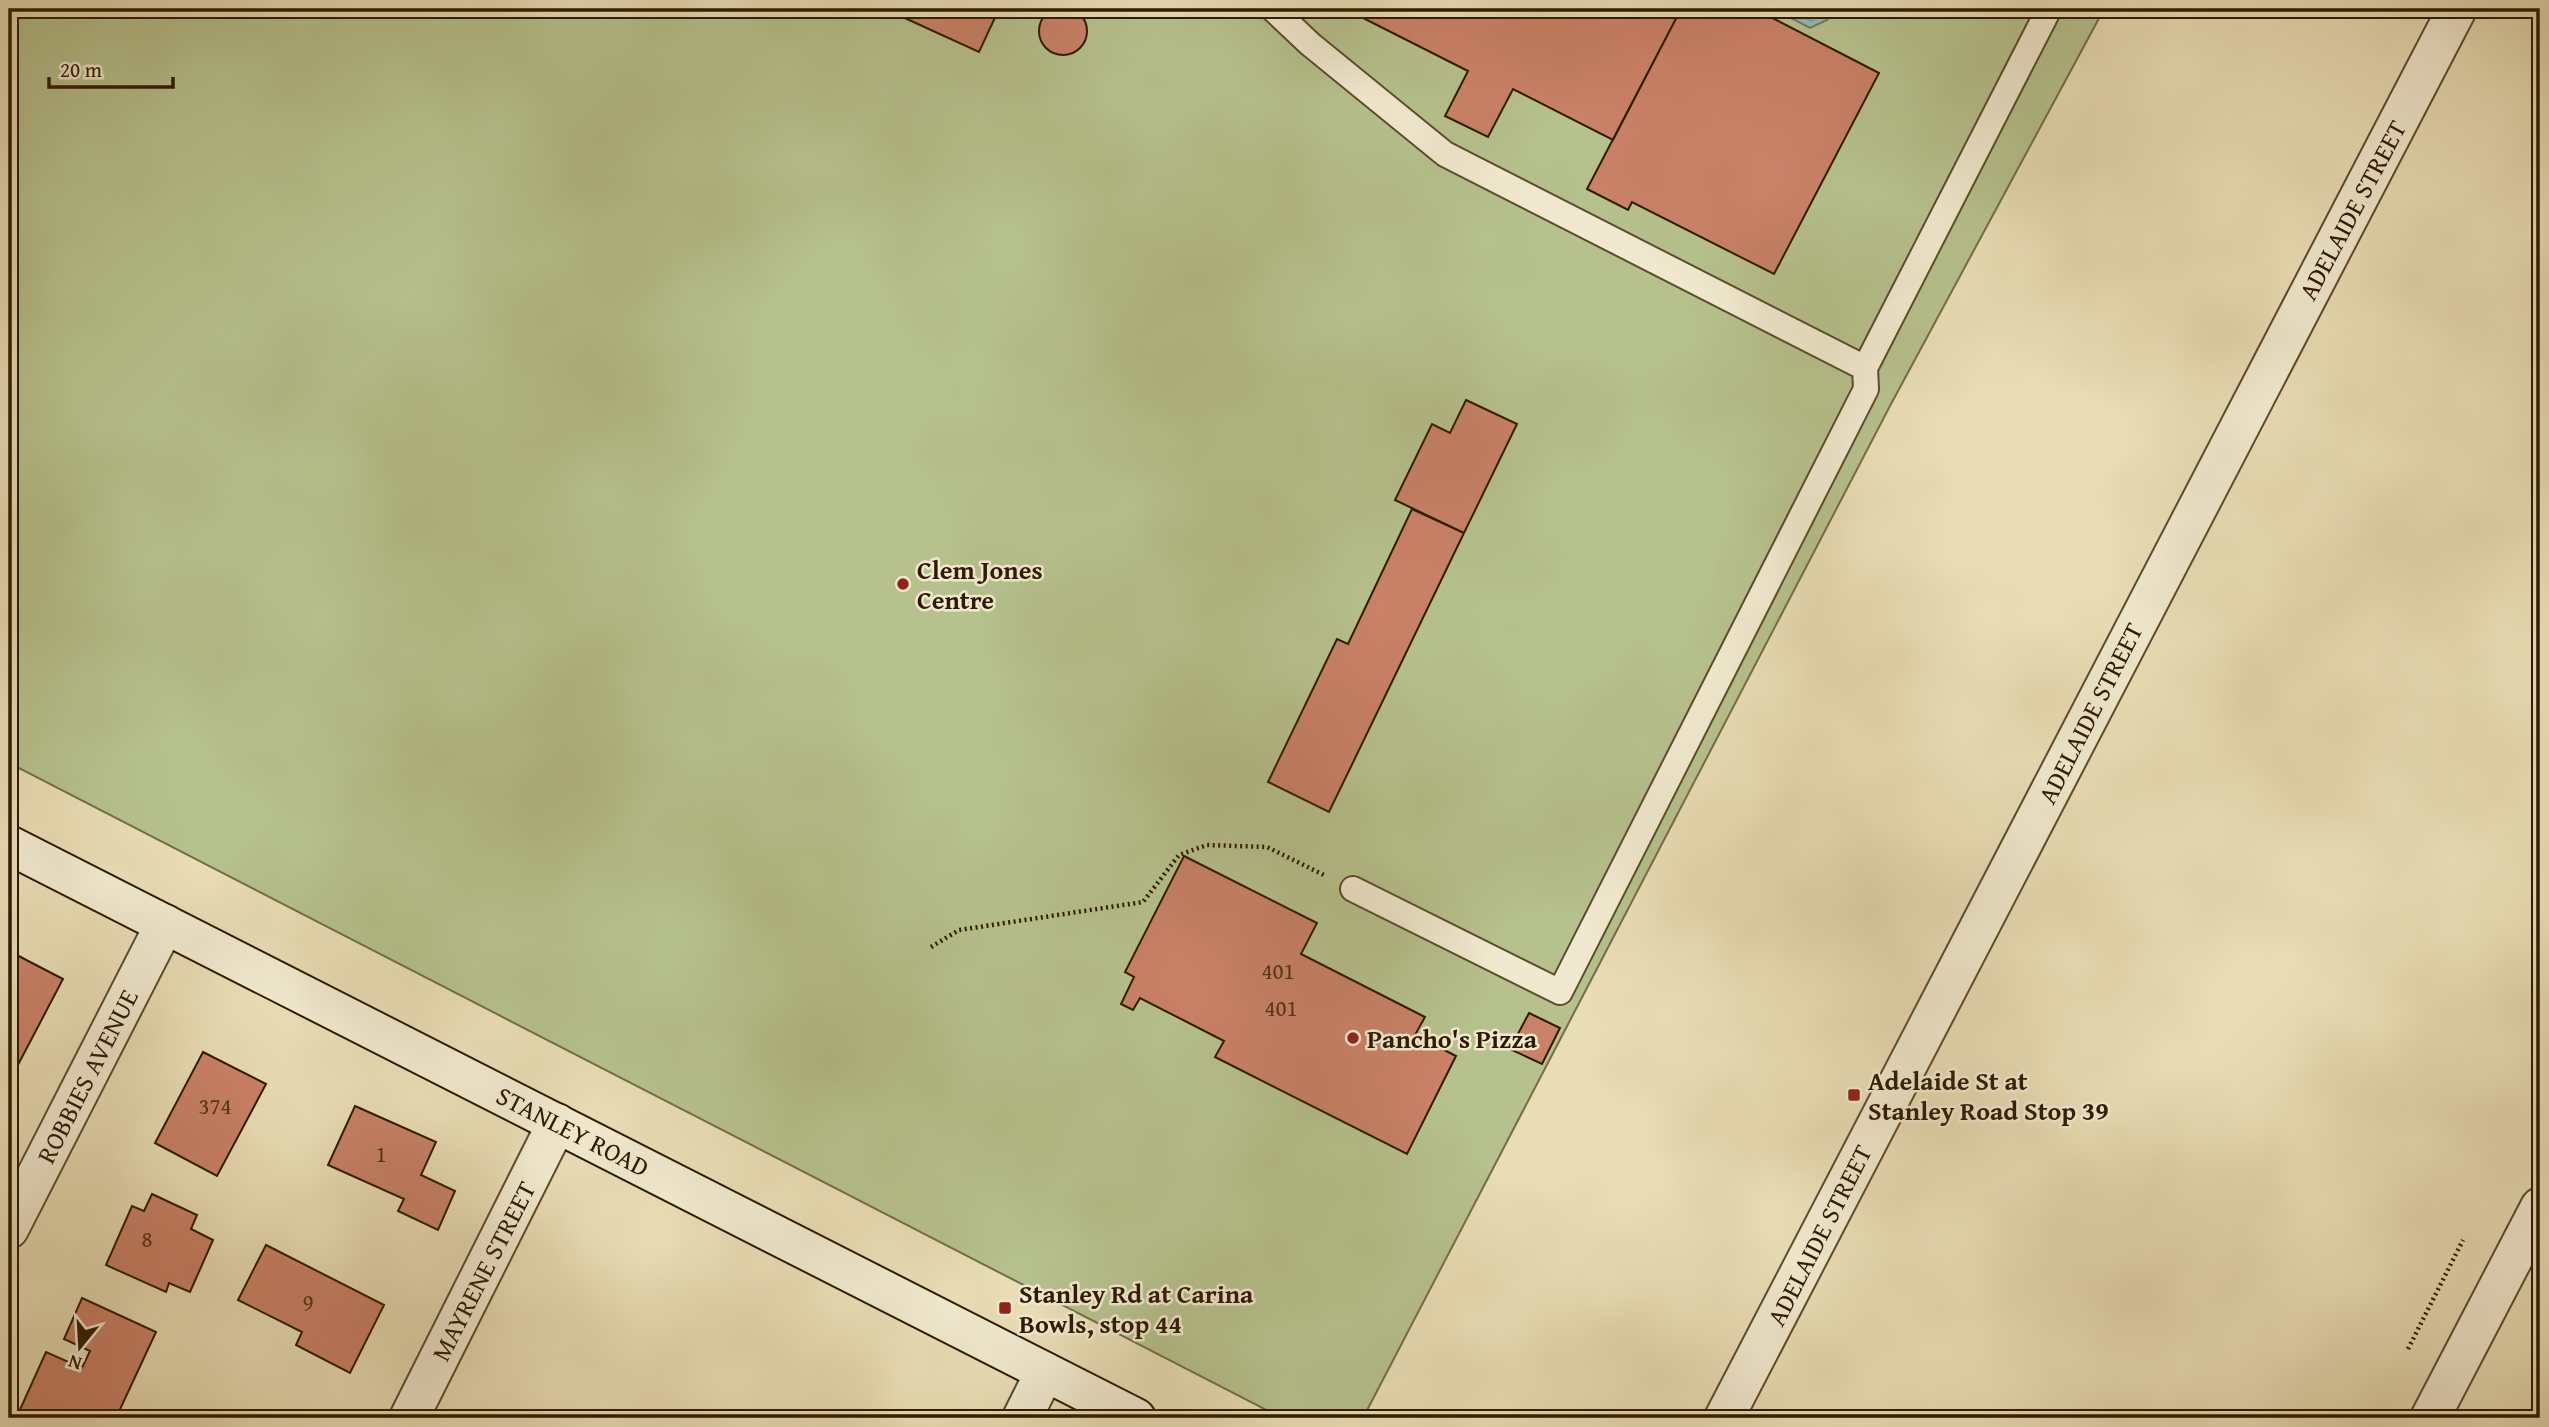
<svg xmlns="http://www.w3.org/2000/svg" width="2549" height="1427" font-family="'Gentium Book Plus',serif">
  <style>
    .pitch { fill: #b6c18d; stroke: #726e46; stroke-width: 2 }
    .water { fill: url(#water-ripples); stroke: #6d7b6b; stroke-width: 2 }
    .building { fill: #c98167; stroke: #2d1a00; stroke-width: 2 }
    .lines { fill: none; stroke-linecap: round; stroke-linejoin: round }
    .service-casing { stroke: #5c4b2d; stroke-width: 28 }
    .minor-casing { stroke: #5c4b2d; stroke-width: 42 }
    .secondary-casing { stroke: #2d1a00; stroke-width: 42 }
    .path { stroke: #2d1a00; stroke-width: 4.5; stroke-dasharray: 2 3.5; stroke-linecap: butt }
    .service { stroke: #f1e9cf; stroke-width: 24 }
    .minor { stroke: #f1e9cf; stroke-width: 38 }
    .secondary { stroke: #f1e9cf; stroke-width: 38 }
    .poi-dot { fill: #8f2418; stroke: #f1e9cf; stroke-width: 2.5 }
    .labels { text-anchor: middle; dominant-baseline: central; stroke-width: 5; stroke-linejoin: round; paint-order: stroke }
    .number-label { font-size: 23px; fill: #54341a }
    .street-label { font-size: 26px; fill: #2d1a00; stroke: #f1e9cf }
    .poi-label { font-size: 26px; font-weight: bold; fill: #2d1a00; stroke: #f1e9cf; text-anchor: start }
  </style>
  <defs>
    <pattern id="water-ripples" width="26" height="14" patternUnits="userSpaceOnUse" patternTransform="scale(1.75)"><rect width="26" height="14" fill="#98bbb3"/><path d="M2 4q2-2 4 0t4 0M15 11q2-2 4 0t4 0" fill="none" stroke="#83a098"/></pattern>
  </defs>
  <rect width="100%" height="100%" fill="#e9ddb5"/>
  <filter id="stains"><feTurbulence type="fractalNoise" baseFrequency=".00286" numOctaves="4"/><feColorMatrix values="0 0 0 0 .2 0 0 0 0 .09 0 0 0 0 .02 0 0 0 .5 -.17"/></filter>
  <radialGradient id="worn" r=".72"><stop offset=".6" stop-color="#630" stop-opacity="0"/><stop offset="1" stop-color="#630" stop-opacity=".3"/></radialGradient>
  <!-- pitch -->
  <path class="pitch" d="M 9,9 L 2104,9 L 1891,404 L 1363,1418 L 1282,1418 L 9,763 Z"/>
  <!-- water -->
  <path class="water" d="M 1783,9 L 1835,9 L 1827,20 L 1810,28 L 1791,18 Z"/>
  <!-- building -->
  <path class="building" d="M1039 31a24 24 0 1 1 48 0a24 24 0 1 1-48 0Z
    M 885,9 L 999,9 L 979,52 Z
    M 1370,9 L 1681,9 L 1613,140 L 1513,89 L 1488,137 L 1445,116 L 1468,71 L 1365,19 Z
    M 1681,9 L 1755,9 L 1879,73 L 1774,274 L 1632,202 L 1628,210 L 1587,189 Z
    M 1466,400 L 1517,424 L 1464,533 L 1395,500 L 1432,424 L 1450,433 Z
    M 1412,509 L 1464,533 L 1329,812 L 1268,782 L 1337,639 L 1348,644 Z
    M 1184,856 L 1317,923 L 1301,954 L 1425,1017 L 1415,1035 L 1456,1056 L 1407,1154 L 1215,1057 L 1224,1041 L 1140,998 L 1133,1010 L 1121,1004 L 1134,977 L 1125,972 Z
    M 9,951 L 63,979 L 9,1082 Z
    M 1529,1013 L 1560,1028 L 1542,1064 L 1510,1049 Z
    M 203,1052 L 266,1084 L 217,1176 L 155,1143 Z
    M 355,1106 L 436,1142 L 421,1175 L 455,1191 L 438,1230 L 398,1211 L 404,1199 L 328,1165 Z
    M 152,1194 L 197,1215 L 191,1229 L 213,1240 L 190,1292 L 169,1283 L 166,1292 L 106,1265 L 132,1206 L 144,1211 Z
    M 266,1245 L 384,1305 L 350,1373 L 296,1345 L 302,1332 L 238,1300 Z
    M 82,1298 L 156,1332 L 116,1418 L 27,1418 L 18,1414 L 46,1352 L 82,1368 L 90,1351 L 64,1339 Z"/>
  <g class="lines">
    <!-- service casing -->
    <g class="service-casing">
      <path id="service" d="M 1273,9 L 1310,44 L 1445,154 L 1865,368
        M 1353,889 L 1560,992 L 1866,389 L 1865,368 L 2049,9"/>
    </g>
    <!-- minor casing -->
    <g class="minor-casing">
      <path id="minor" d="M 9,1229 L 165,924
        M 409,1418 L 557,1123
        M 1022,1418 L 1045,1372
        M 1724,1418 L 2457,9
        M 2430,1418 L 2540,1207"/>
    </g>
    <!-- secondary casing -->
    <g class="secondary-casing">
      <path id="secondary" d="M 9,845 L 1136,1418"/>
    </g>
    <!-- path -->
    <path class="path" d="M 931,947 L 959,930 L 1143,902 L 1179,855 L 1207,845 L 1267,847 L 1324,875
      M 2408,1349 L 2463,1240"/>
    <!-- service -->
    <use href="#service" class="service"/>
    <!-- minor -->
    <use href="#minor" class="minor"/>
    <!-- secondary -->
    <use href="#secondary" class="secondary"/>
  </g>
  <!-- markers -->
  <g class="poi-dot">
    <circle cx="903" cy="584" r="7"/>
    <circle cx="1353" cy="1038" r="7"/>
    <rect x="1847" y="1088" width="14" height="14" rx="3.5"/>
    <rect x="998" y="1301" width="14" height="14" rx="3.5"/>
  </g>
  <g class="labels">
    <!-- number labels -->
    <g class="number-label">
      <text x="1278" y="970">401</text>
      <text x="1281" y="1007">401</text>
      <text x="215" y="1105">374</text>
      <text x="381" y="1153">1</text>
      <text x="147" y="1238">8</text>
      <text x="308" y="1301">9</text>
    </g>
    <!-- street labels -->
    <g class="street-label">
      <text transform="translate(2352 210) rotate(-62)">ADELAIDE STREET</text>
      <text transform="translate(2090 713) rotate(-63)">ADELAIDE STREET</text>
      <text transform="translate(87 1076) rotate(-63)">ROBBIES AVENUE</text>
      <text transform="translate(573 1131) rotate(27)">STANLEY ROAD</text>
      <text transform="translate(1819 1235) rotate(-63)">ADELAIDE STREET</text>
      <text transform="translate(483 1271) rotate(-63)">MAYRENE STREET</text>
    </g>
    <!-- poi labels -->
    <g class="poi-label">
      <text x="917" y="569">Clem Jones<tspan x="917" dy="30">Centre</tspan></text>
      <text x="1367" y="1038">Pancho's Pizza</text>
      <text x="1868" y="1080">Adelaide St at<tspan x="1868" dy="30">Stanley Road Stop 39</tspan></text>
      <text x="1019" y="1293">Stanley Rd at Carina<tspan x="1019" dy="30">Bowls, stop 44</tspan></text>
    </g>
  </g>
  <!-- margin -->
  <rect width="2549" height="1427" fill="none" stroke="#e9ddb5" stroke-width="35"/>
  <rect x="10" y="10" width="2528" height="1406" fill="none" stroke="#2d1a00" stroke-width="3.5"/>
  <rect x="18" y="18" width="2514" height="1392" fill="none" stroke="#2d1a00" stroke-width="2"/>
  <!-- north arrow -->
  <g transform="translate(80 1347) rotate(198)" stroke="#f1e9cf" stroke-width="5" paint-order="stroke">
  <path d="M0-5L12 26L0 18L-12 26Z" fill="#2d1a00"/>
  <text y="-10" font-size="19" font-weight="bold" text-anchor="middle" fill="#2d1a00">N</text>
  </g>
  <!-- scale -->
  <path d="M49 77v10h124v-10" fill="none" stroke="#2d1a00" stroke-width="3.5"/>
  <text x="60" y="77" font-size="21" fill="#2d1a00" stroke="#f1e9cf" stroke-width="5" paint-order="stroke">20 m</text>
  <rect width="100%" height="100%" filter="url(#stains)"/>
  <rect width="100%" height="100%" fill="url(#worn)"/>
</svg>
